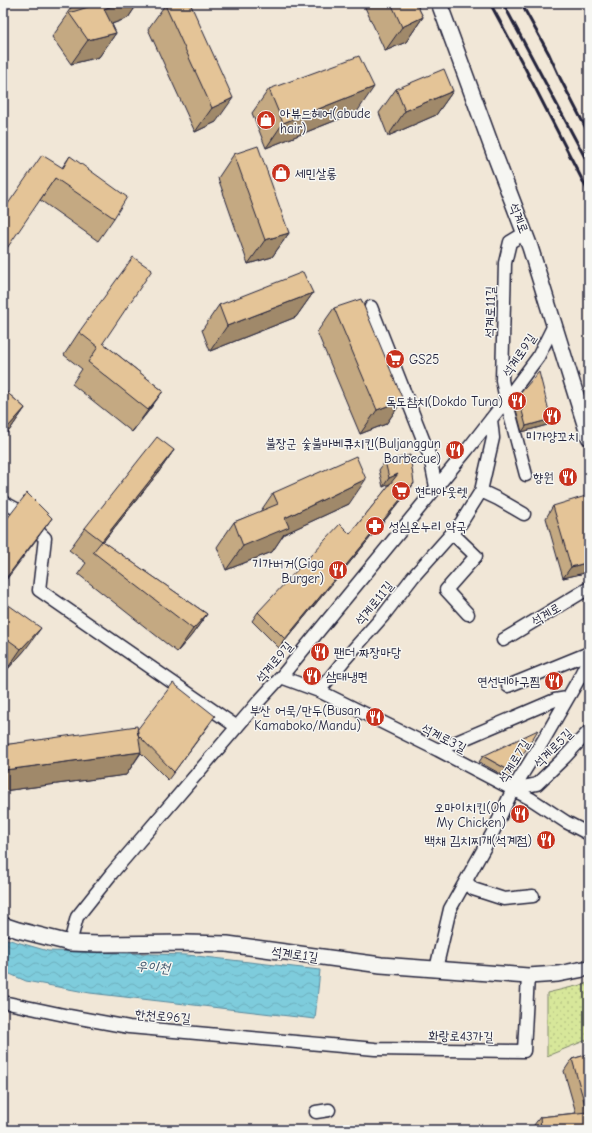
<svg xmlns="http://www.w3.org/2000/svg" width="592" height="1133" font-family="'Comic Neue','Poor Story',sans-serif">
  <style>
    .park { fill: url(#park-dots); stroke: #7c846a }
    .water { fill: url(#water-waves); stroke: #59889c }
    .lines { fill: none; stroke-linecap: round; stroke-linejoin: round }
    .minor-casing { stroke: #22223b; stroke-width: 15 }
    .tertiary-casing { stroke: #22223b; stroke-width: 18 }
    .minor { stroke: #f6f6f2; stroke-width: 12 }
    .tertiary { stroke: #f6f6f2; stroke-width: 15 }
    .rail { stroke: #22223b; stroke-width: 3 }
    .wall { fill: #c4a982; stroke: #22223b }
    .shaded-wall { fill: #a0896a; stroke: #22223b }
    .building { fill: #e4c497; stroke: #22223b }
    .labels { text-anchor: middle; dominant-baseline: central; stroke-width: 3; stroke-linejoin: round; paint-order: stroke }
    .poi-label { font-size: 13px; fill: #22223b; stroke: #f6f6f2; text-anchor: end }
    .street-label { font-size: 13px; fill: #22223b; stroke: #f6f6f2 }
    .water-label { font-size: 14px; font-style: italic; fill: #3e556b; stroke: #f6f6f2 }
  </style>
  <defs>
    <pattern id="park-dots" width="8" height="8" patternUnits="userSpaceOnUse"><rect width="8" height="8" fill="#d7e79a"/><path d="M2 2h.1M6 6h.1" fill="none" stroke="#b8c686" stroke-width="1.8" stroke-linecap="round"/></pattern>
    <pattern id="water-waves" width="16" height="10" patternUnits="userSpaceOnUse"><rect width="16" height="10" fill="#7eccdc"/><path d="M0 5q4-4 8 0t8 0" fill="none" stroke="#6dafbe"/></pattern>
  </defs>
  <rect width="100%" height="100%" fill="#f1e7d7"/>
  <filter id="ink" filterUnits="userSpaceOnUse"><feTurbulence type="fractalNoise" baseFrequency=".025" numOctaves="2"/><feDisplacementMap in="SourceGraphic" scale="8" xChannelSelector="R" yChannelSelector="G"/><feConvolveMatrix kernelMatrix="1 2 1 2 8 2 1 2 1" color-interpolation-filters="sRGB"/></filter>
  <g filter="url(#ink)">
    <!-- park -->
    <path class="park" d="M 589,983 L 589,1039 L 547,1056 L 547,993 Z"/>
    <!-- water -->
    <path class="water" d="M 3,938 L 48,951 L 187,955 L 320,970 L 315,1019 L 90,993 L 26,981 L 3,971 Z"/>
    <g class="lines">
      <!-- minor casing -->
      <g class="minor-casing">
        <path id="minor" d="M 525,233 L 510,242 L 505,263 L 502,380 L 506,400 L 526,475
          M 371,307 L 430,457 L 436,487
          M 481,491 L 498,499 L 524,514
          M 3,502 L 18,510 L 30,524 L 45,538 L 39,590 L 237,727
          M 452,533 L 476,556 L 446,590 L 468,614
          M 503,640 L 589,588
          M 281,677 L 319,691 L 438,750 L 531,799 L 566,822 L 589,834
          M 508,686 L 589,653
          M 319,691 L 345,659 L 383,616 L 413,577 L 461,523 L 481,491 L 493,438 L 491,419
          M 438,750 L 555,700 L 567,698
          M 513,789 L 537,784 L 565,757 L 589,731
          M 466,881 L 473,889 L 504,899 L 533,896
          M 70,943 L 77,917 L 112,873 L 259,701 L 281,677 L 467,450 L 506,400 L 538,357 L 554,325
          M 436,969 L 450,909 L 492,834 L 513,789 L 543,741 L 577,682 L 589,658
          M 3,1002 L 69,1016 L 129,1027 L 375,1049 L 524,1051 L 528,976
          M 316,1112 L 329,1110"/>
      </g>
      <!-- tertiary casing -->
      <g class="tertiary-casing">
        <path id="tertiary" d="M 439,3 L 494,153 L 530,247 L 589,437
          M 3,925 L 18,930 L 70,943 L 99,944 L 186,943 L 227,944 L 381,965 L 528,976 L 558,974 L 589,968"/>
      </g>
      <!-- minor -->
      <use href="#minor" class="minor"/>
      <!-- tertiary -->
      <use href="#tertiary" class="tertiary"/>
      <!-- rail -->
      <path class="rail" d="M 490,3 L 525,68 L 589,193
        M 503,3 L 589,165
        M 521,3 L 549,54 L 560,78 L 589,134"/>
    </g>
    <!-- wall -->
    <path class="wall" d="M 74,3 L 138,3 L 128,18 L 112,24 L 116,33 L 99,57 L 71,64 L 52,37 L 67,16 L 66,15 Z
      M 190,3 L 216,122 L 195,132 L 148,29 L 165,5 Z
      M 363,3 L 416,3 L 423,17 L 406,42 L 385,51 Z
      M 269,89 L 357,112 L 266,148 L 252,113 Z
      M 396,89 L 453,91 L 436,115 L 388,136 L 379,113 Z
      M 234,154 L 289,233 L 272,257 L 248,264 L 218,178 Z
      M 70,156 L 114,218 L 98,241 L 40,200 Z
      M 313,293 L 296,317 L 210,351 L 202,330 L 219,305 Z
      M 334,308 L 403,400 L 386,424 L 360,434 L 317,332 Z
      M 79,332 L 103,343 L 163,391 L 147,413 L 132,432 L 72,384 L 82,369 L 64,355 Z
      M 3,389 L 25,408 L 9,431 L 3,437 Z
      M 518,396 L 551,419 L 547,425 L 522,432 L 514,402 Z
      M 174,450 L 158,473 L 103,542 L 207,614 L 191,636 L 177,652 L 78,574 L 86,563 L 69,550 L 85,528 Z
      M 385,461 L 414,483 L 408,492 L 279,648 L 252,621 L 258,612 L 350,534 L 391,483 L 383,487 L 379,470 Z
      M 273,493 L 349,504 L 284,534 L 272,552 L 226,570 L 217,547 L 234,522 L 260,512 Z
      M 553,506 L 589,572 L 563,578 L 546,518 Z
      M 3,601 L 25,650 L 5,672 L 3,670 Z
      M 209,725 L 168,780 L 141,753 L 126,775 L 3,791 L 3,745 L 137,730 Z
      M 483,756 L 512,772 L 508,778 L 479,762 Z
      M 589,1054 L 589,1130 L 532,1130 L 531,1129 L 540,1117 L 576,1113 L 564,1071 L 572,1059 Z"/>
    <!-- shaded-wall -->
    <path class="shaded-wall" d="M 119,3 L 138,3 L 128,18 L 87,33 L 104,9 Z
      M 423,17 L 406,42 L 385,51 L 402,27 Z
      M 116,33 L 99,57 L 71,64 L 88,40 Z
      M 374,87 L 357,112 L 266,148 L 283,123 Z
      M 453,91 L 436,115 L 388,136 L 405,111 Z
      M 233,98 L 216,122 L 195,132 L 212,108 Z
      M 289,233 L 272,257 L 248,264 L 265,240 Z
      M 313,293 L 296,317 L 210,351 L 227,326 Z
      M 163,391 L 147,413 L 132,432 L 148,410 Z
      M 403,400 L 386,424 L 360,434 L 377,410 Z
      M 25,408 L 9,431 L 3,437 L 3,434 L 8,427 Z
      M 551,419 L 547,425 L 522,432 L 526,426 Z
      M 174,450 L 158,473 L 94,553 L 102,541 Z
      M 398,474 L 392,483 L 383,487 L 389,478 Z
      M 366,479 L 349,504 L 284,534 L 272,552 L 226,570 L 243,546 L 285,518 Z
      M 414,483 L 408,492 L 279,648 L 285,639 Z
      M 52,518 L 36,540 L 3,584 L 3,582 Z
      M 589,562 L 589,572 L 563,578 L 571,567 Z
      M 207,614 L 191,636 L 177,652 L 193,629 Z
      M 41,628 L 25,650 L 5,672 L 21,649 Z
      M 141,752 L 126,775 L 3,791 L 3,773 L 5,770 Z"/>
    <!-- building -->
    <path class="building" d="M 87,3 L 119,3 L 104,9 L 116,33 L 88,40 L 69,13 L 88,7 Z
      M 168,3 L 190,3 L 233,98 L 212,108 L 165,5 Z
      M 391,3 L 416,3 L 423,17 L 402,27 Z
      M 359,56 L 374,87 L 283,123 L 269,89 Z
      M 444,69 L 453,91 L 405,111 L 396,89 Z
      M 258,146 L 289,233 L 265,240 L 234,154 Z
      M 42,155 L 63,168 L 70,156 L 127,197 L 114,218 L 55,178 L 3,254 L 3,211 Z
      M 133,257 L 152,270 L 103,343 L 163,391 L 148,410 L 88,362 L 98,347 L 79,332 Z
      M 303,272 L 313,293 L 227,326 L 219,305 Z
      M 361,299 L 403,400 L 377,410 L 334,308 Z
      M 539,372 L 551,419 L 526,426 L 518,396 Z
      M 3,389 L 25,408 L 8,427 L 3,423 Z
      M 157,437 L 174,450 L 102,541 L 85,528 Z
      M 410,455 L 414,483 L 285,639 L 258,612 L 340,524 L 350,534 L 398,474 L 389,478 L 385,461 Z
      M 356,456 L 366,479 L 285,518 L 289,527 L 243,546 L 234,522 L 278,504 L 273,493 Z
      M 27,493 L 52,518 L 3,582 L 3,524 Z
      M 589,495 L 589,562 L 571,567 L 553,506 Z
      M 102,541 L 207,614 L 193,629 L 93,552 Z
      M 3,601 L 41,628 L 21,649 L 3,636 Z
      M 173,683 L 215,716 L 174,772 L 138,735 L 137,730 Z
      M 137,726 L 141,752 L 5,770 L 3,761 L 3,745 Z
      M 538,730 L 512,772 L 483,756 Z
      M 589,1054 L 589,1130 L 541,1130 L 540,1117 L 587,1112 L 572,1059 Z"/>
  </g>
  <!-- icons -->
  <defs>
    <g id="shop-disc" transform="scale(1)"><circle r="9.5" fill="#c8321e" stroke="#f6f6f2"/><path d="M-5-2.5h2.3a2.7 3.5 0 0 1 5.4 0H5L5.5 6h-11ZM-1.5-2.5h3a1.5 2.3 0 0 0-3 0Z" fill="#fff"/></g>
    <g id="supermarket-disc" transform="scale(1)"><circle r="9.5" fill="#c8321e" stroke="#f6f6f2"/><path d="M-6-5.5h2.5l.6 2H6L4.5 2H-2.5L-4.4-4H-6ZM-1.5 3.2a1.3 1.3 0 1 0 .1 0ZM3 3.2a1.3 1.3 0 1 0 .1 0Z" fill="#fff"/></g>
    <g id="restaurant-disc" transform="scale(1)"><circle r="9.5" fill="#c8321e" stroke="#f6f6f2"/><path d="M-5-6h1v4h1v-4h1v4h1v-4h1v5L-1.5 .5V6h-2V.5L-5-1ZM5-6V6H3V1.5H1.5Q1.5-4 5-6Z" fill="#fff"/></g>
    <g id="pharmacy-disc" transform="scale(1)"><circle r="9.5" fill="#c8321e" stroke="#f6f6f2"/><path d="M-2-6h4v4h4v4h-4v4h-4v-4h-4v-4h4Z" fill="#fff"/></g>
  </defs>
  <g fill-rule="evenodd">
    <use href="#shop-disc" x="266" y="120"/>
    <use href="#shop-disc" x="281" y="173"/>
    <use href="#supermarket-disc" x="395" y="359"/>
    <use href="#restaurant-disc" x="517" y="401"/>
    <use href="#restaurant-disc" x="552" y="416"/>
    <use href="#restaurant-disc" x="455" y="450"/>
    <use href="#restaurant-disc" x="568" y="477"/>
    <use href="#supermarket-disc" x="401" y="491"/>
    <use href="#pharmacy-disc" x="375" y="526"/>
    <use href="#restaurant-disc" x="338" y="570"/>
    <use href="#restaurant-disc" x="320" y="652"/>
    <use href="#restaurant-disc" x="312" y="676"/>
    <use href="#restaurant-disc" x="554" y="681"/>
    <use href="#restaurant-disc" x="375" y="717"/>
    <use href="#restaurant-disc" x="520" y="814"/>
    <use href="#restaurant-disc" x="546" y="840"/>
  </g>
  <g class="labels">
    <!-- poi labels -->
    <g class="poi-label">
      <text x="280" y="113" text-anchor="start">아뷰드헤어(abude<tspan x="280" dy="15">hair)</tspan></text>
      <text x="295" y="173" text-anchor="start">세민살롱</text>
      <text x="409" y="359" text-anchor="start">GS25</text>
      <text x="503" y="401">독도참치(Dokdo Tuna)</text>
      <text x="552" y="436" text-anchor="middle">미가양꼬치</text>
      <text x="441" y="443">불장군 숯불바베큐치킨(Buljanggun<tspan x="441" dy="15">Barbecue)</tspan></text>
      <text x="554" y="477">향원</text>
      <text x="415" y="491" text-anchor="start">현대아웃렛</text>
      <text x="389" y="526" text-anchor="start">성심온누리 약국</text>
      <text x="324" y="563">기가버거(Giga<tspan x="324" dy="15">Burger)</tspan></text>
      <text x="334" y="652" text-anchor="start">팬더 짜장마당</text>
      <text x="326" y="676" text-anchor="start">삼대냉면</text>
      <text x="540" y="681">연선네아구찜</text>
      <text x="361" y="710">부산 어묵/만두(Busan<tspan x="361" dy="15">Kamaboko/Mandu)</tspan></text>
      <text x="506" y="807">오마이치킨(Oh<tspan x="506" dy="15">My Chicken)</tspan></text>
      <text x="532" y="840">백채 김치찌개(석계점)</text>
    </g>
    <!-- street labels -->
    <g class="street-label">
      <text transform="translate(519 218) rotate(69)">석계로</text>
      <text transform="translate(490 312) rotate(-89)">석계로11길</text>
      <text transform="translate(519 355) rotate(-56)">석계로9길</text>
      <text transform="translate(374 603) rotate(-51)">석계로11길</text>
      <text transform="translate(546 614) rotate(-31)">석계로</text>
      <text transform="translate(274 662) rotate(-50)">석계로9길</text>
      <text transform="translate(444 738) rotate(27)">석계로3길</text>
      <text transform="translate(553 748) rotate(-45)">석계로5길</text>
      <text transform="translate(514 761) rotate(-59)">석계로7길</text>
      <text transform="translate(295 954) rotate(8)">석계로1길</text>
      <text transform="translate(163 1016) rotate(5)">한천로96길</text>
      <text transform="translate(461 1036) rotate(1)">화랑로43가길</text>
    </g>
    <!-- water labels -->
    <g class="water-label">
      <text transform="translate(153 967) rotate(5)">우이천</text>
    </g>
  </g>
  <!-- margin -->
  <rect width="592" height="1133" fill="none" stroke="#f6f6f2" stroke-width="16"/>
  <rect x="8" y="8" width="576" height="1117" fill="none" stroke="#22223b" stroke-width="1.5" filter="url(#ink)"/>
</svg>
